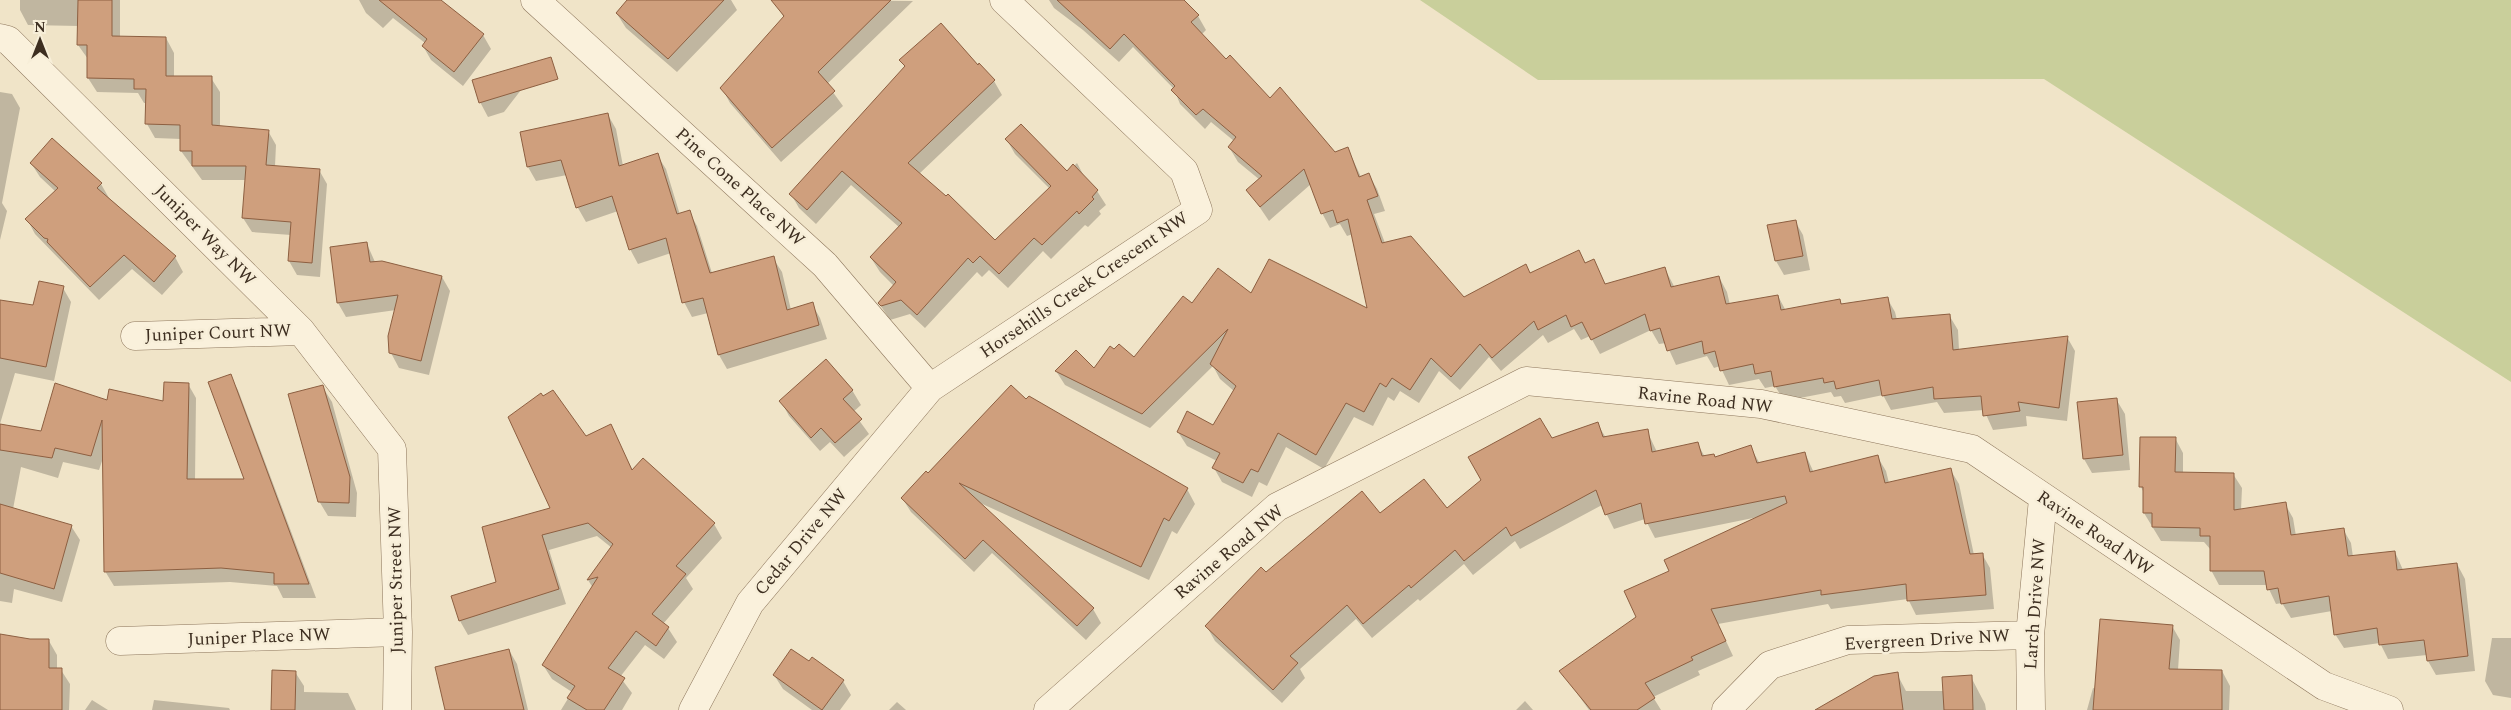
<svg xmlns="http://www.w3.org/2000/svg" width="2511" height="710" font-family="Spectral,serif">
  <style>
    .green { fill: #c9cf9b }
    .shadow { fill: #0003 }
    .building { fill: #cf9f7d; stroke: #8d5f41 }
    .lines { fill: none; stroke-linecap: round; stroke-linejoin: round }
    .minor-casing { stroke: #8d765c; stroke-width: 29 }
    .minor { stroke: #faf1dc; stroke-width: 28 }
    .labels { text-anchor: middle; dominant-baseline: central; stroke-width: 5; stroke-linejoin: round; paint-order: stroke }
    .street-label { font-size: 18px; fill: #3d2e20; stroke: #f7eed8 }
  </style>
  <rect width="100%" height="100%" fill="#f0e4c8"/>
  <!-- green -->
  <path class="green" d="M 1420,0 L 2511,0 L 2511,382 L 2044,79 L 1538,80 Z"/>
  <!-- shadow -->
  <path class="shadow" d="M 20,0 L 120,0 L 120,38 L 166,38 L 174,53 L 174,78 L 211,78 L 220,92 L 220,127 L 268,131 L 276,145 L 275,166 L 319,170 L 327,184 L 320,277 L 297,275 L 289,261 L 291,235 L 252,232 L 243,218 L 246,180 L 202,180 L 181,151 L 181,139 L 155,138 L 147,124 L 147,103 L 144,103 L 138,93 L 97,92 L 88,78 L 88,59 L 78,45 L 79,26 L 28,25 L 20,10 Z
    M 359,0 L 439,0 L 483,35 L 491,49 L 463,86 L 431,60 L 423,46 L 425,43 L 393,18 L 383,28 L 366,13 Z
    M 628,0 L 731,0 L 737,10 L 677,72 L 626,28 L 617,14 Z
    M 786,0 L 913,1 L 827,84 L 843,106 L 781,162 L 730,103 L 722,88 L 784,18 L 778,7 Z
    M 1049,0 L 1182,0 L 1198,16 L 1206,30 L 1201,35 L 1226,61 L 1334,153 L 1348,149 L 1361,177 L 1369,175 L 1377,189 L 1385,211 L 1374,214 L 1385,243 L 1464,299 L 1530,275 L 1593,261 L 1606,285 L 1665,269 L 1675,288 L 1719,277 L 1727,292 L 1730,305 L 1778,296 L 1786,311 L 1840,300 L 1842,305 L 1887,298 L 1895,312 L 1897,320 L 1949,315 L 1958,330 L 1959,350 L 2067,337 L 2075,351 L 2067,421 L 2026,416 L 2027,426 L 1993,430 L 1984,410 L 1944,413 L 1937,402 L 1891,410 L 1883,395 L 1845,403 L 1841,396 L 1834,397 L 1831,392 L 1784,401 L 1775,386 L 1765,388 L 1759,379 L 1729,385 L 1720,366 L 1714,368 L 1707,356 L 1676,365 L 1666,343 L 1659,344 L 1651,330 L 1600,354 L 1590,336 L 1581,340 L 1574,329 L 1548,343 L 1543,335 L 1501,371 L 1489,357 L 1460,390 L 1439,371 L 1419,403 L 1400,391 L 1394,401 L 1388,397 L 1373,426 L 1354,417 L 1324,469 L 1286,447 L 1267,486 L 1259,482 L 1252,497 L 1222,482 L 1214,468 L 1217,461 L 1187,446 L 1178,432 L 1214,426 L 1234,391 L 1220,379 L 1213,366 L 1150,428 L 1065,385 L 1056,371 L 1094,370 L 1135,358 L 1192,305 L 1252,295 L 1369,310 L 1353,234 L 1347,236 L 1340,224 L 1330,228 L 1322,213 L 1311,184 L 1269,221 L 1248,190 L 1260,180 L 1238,162 L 1229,147 L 1234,141 L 1211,122 L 1205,129 L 1180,104 L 1174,89 L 1133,47 L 1119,62 L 1083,30 L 1054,8 Z
    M 900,60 L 978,67 L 994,81 L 1002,95 L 919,174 L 995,242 L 1050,189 L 1015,154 L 1007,140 L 1067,173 L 1077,163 L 1085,178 L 1097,191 L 1106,205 L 1099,211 L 1101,214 L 1088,227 L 1085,225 L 1051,259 L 1043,251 L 1008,288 L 989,270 L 982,277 L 977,272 L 925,328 L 910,314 L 890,320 L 879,303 L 894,286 L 880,272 L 871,258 L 899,227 L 851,185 L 816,224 L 799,208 L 791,194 L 905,67 Z
    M 528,81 L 504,112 L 488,117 L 480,102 Z
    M 0,92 L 12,94 L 20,108 L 2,203 L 7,211 L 0,240 Z
    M 608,115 L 616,129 L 623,166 L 657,155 L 666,169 L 680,215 L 689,212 L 697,226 L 712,273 L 773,258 L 782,272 L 791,310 L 812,304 L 820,318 L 827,339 L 727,369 L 719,355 L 708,313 L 692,317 L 684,302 L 671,253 L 638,264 L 630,249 L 618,211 L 586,222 L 578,208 L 567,175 L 536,181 L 528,167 L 521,133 Z
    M 31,163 L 101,184 L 109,198 L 175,257 L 183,272 L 162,295 L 132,269 L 99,300 L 35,234 L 27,219 L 56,192 L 40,177 Z
    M 1795,221 L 1803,235 L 1810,270 L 1784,275 L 1776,261 L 1769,226 Z
    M 367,244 L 375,262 L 442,277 L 450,291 L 429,375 L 399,368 L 391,353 L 396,310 L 346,317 L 338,303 Z
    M 63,288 L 71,302 L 54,381 L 15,373 L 0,424 L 0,301 L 34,307 Z
    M 230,376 L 238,390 L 316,598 L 283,598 L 277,586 L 230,582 L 114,586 L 105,571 L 103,458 L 99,470 L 63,462 L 58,478 L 21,467 L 13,509 L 71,526 L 80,540 L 62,602 L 14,589 L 12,603 L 0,601 L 0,426 L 42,432 L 108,402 L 164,402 L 188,384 L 196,398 L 195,480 L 246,480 Z
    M 322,386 L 332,402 L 357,493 L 356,517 L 328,516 L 319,501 Z
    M 852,390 L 861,405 L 853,412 L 869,434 L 844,457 L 830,442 L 820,451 L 789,416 L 781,401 Z
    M 2116,399 L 2125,414 L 2130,470 L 2092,473 L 2084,459 L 2079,403 Z
    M 1026,401 L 1187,489 L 1195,504 L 1177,534 L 1172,531 L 1149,580 L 978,502 L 1093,609 L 1101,623 L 1086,640 L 992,553 L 974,572 L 911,512 L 902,498 L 928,475 Z
    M 1597,423 L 1606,438 L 1647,431 L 1657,452 L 1697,443 L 1705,457 L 1714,455 L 1716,458 L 1750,446 L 1760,464 L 1805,453 L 1814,473 L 1877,456 L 1886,471 L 1889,483 L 1950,469 L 1959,484 L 1974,555 L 1982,554 L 1990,568 L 1994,609 L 1916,615 L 1908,599 L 1831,609 L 1828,604 L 1718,624 L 1733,656 L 1698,671 L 1700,675 L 1653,697 L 1661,710 L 1589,710 L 1561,671 L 1638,618 L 1671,571 L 1758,517 L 1655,538 L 1645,519 L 1614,529 L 1602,505 L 1520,549 L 1515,541 L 1473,575 L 1464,564 L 1420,601 L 1418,599 L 1372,638 L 1356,619 L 1300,669 L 1305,678 L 1282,703 L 1215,641 L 1207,627 L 1266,574 L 1380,515 L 1447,510 L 1551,439 Z
    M 610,426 L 633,471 L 714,524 L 722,538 L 686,578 L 693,589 L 663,624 L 668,628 L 677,642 L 664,659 L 645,645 L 620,677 L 632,693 L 622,710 L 561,710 L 572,692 L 552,679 L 543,665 L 593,588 L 588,580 L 612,548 L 597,536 L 549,550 L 566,604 L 468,635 L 460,621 L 498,583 L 552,509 L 586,437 Z
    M 2141,438 L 2175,438 L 2183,453 L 2183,473 L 2233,474 L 2242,488 L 2241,510 L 2285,504 L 2293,518 L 2296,536 L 2343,529 L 2351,543 L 2353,557 L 2395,552 L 2403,570 L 2457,564 L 2465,579 L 2475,671 L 2436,675 L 2428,661 L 2427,655 L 2388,659 L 2380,643 L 2344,648 L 2335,634 L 2332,611 L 2291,618 L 2282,603 L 2276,604 L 2267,585 L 2219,585 L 2211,570 L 2211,550 L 2204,542 L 2161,541 L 2144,513 L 2144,493 L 2141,487 Z
    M 2172,626 L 2180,640 L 2178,670 L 2222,671 L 2230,686 L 2229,710 L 2087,710 L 2093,688 L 2096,689 Z
    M 0,635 L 30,641 L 49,641 L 57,655 L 57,670 L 61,670 L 70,684 L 69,710 L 0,710 Z
    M 2492,638 L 2511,638 L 2511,698 L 2493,695 L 2485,681 Z
    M 509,650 L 517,664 L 528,710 L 446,710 Z
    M 295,672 L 304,686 L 304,692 L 348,693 L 356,710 L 273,710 Z
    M 1897,674 L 1906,691 L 1944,691 L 1971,677 L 1985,704 L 1986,710 L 1819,710 Z
    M 774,675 L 843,681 L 851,695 L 840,710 L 812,710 L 783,689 Z
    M 92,700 L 108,710 L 85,710 Z
    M 154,700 L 229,708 L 230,710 L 152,710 Z
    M 1525,701 L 1533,710 L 1516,710 Z
    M 897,702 L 906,710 L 889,710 Z"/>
  <!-- building -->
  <path class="building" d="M 78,0 L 112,0 L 112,36 L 166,37 L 166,76 L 212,76 L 212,125 L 269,130 L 266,165 L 320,169 L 312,263 L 288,261 L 291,222 L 242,218 L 246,166 L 192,166 L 192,151 L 180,151 L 180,125 L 145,124 L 146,89 L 134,89 L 134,79 L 87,78 L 87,45 L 77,45 Z
    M 379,0 L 441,0 L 484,34 L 454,72 L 422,46 L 427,39 Z
    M 627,0 L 724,0 L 668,59 L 616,13 Z
    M 771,0 L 891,0 L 818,72 L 835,91 L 772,148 L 720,88 L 784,16 Z
    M 1057,0 L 1184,0 L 1199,15 L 1191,22 L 1226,59 L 1230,55 L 1270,98 L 1280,87 L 1335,152 L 1348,147 L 1359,177 L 1369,173 L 1378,196 L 1367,200 L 1382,243 L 1411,236 L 1464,297 L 1526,264 L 1530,273 L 1579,250 L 1585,263 L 1594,259 L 1605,284 L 1665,267 L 1671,287 L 1719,276 L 1726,304 L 1778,295 L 1781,310 L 1840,299 L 1841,304 L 1888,297 L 1892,319 L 1950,314 L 1953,350 L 2068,336 L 2059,408 L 2018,402 L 2020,411 L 1983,416 L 1981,396 L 1934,399 L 1933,387 L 1882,396 L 1879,380 L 1836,389 L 1834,381 L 1824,383 L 1823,378 L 1774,387 L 1771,371 L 1755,374 L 1753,364 L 1720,371 L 1715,351 L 1704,354 L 1702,341 L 1667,351 L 1660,328 L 1650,331 L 1645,314 L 1591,340 L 1582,322 L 1571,327 L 1566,315 L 1538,330 L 1534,321 L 1492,358 L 1480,344 L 1451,377 L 1431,358 L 1410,390 L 1392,378 L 1386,387 L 1380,383 L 1364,412 L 1346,403 L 1316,455 L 1278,433 L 1258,472 L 1251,469 L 1243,483 L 1212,468 L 1220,453 L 1177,432 L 1187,411 L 1213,425 L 1236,386 L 1210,364 L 1228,329 L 1142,414 L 1055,371 L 1076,350 L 1094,368 L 1110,346 L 1114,349 L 1119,344 L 1134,357 L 1183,296 L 1192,303 L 1218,268 L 1251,293 L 1269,259 L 1367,308 L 1348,219 L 1337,223 L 1333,210 L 1321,214 L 1304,169 L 1260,207 L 1246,190 L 1262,176 L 1228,147 L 1236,137 L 1203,109 L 1196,115 L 1171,90 L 1175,86 L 1124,34 L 1110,49 Z
    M 941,23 L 978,65 L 979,63 L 995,80 L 908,163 L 946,196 L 948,194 L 995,240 L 1051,186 L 1005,139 L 1021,124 L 1067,171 L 1073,164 L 1098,190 L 1092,197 L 1094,199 L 1079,214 L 1077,211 L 1042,245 L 1034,238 L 999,274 L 980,256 L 973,263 L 968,258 L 917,315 L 901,300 L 881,306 L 878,303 L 896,282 L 870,257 L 902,223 L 842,171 L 807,210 L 789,194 L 905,66 L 899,60 Z
    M 551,57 L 558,79 L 479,103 L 472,80 Z
    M 608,113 L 619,166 L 658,153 L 677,214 L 690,210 L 710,273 L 774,256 L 787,310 L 813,302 L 819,325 L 718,355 L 703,298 L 682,303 L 666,238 L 629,250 L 612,196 L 576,208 L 561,160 L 527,167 L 520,132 Z
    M 52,138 L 102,183 L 97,188 L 176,256 L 154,282 L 124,255 L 90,287 L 47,242 L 48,239 L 44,238 L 25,219 L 58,188 L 30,163 Z
    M 1796,220 L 1803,256 L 1775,261 L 1767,225 Z
    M 367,242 L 370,262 L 382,261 L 442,276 L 421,361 L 389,353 L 388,336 L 398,295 L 337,303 L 330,247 Z
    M 39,281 L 64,286 L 46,367 L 0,358 L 0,300 L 33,305 Z
    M 826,359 L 853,390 L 843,399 L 862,419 L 835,443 L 821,428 L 811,438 L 779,401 Z
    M 231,374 L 309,584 L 274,584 L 274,573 L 221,568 L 104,572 L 102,420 L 91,456 L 55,448 L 52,458 L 0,450 L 0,424 L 41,431 L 55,383 L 107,400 L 109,389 L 163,401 L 164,382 L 189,383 L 187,479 L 244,479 L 208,382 Z
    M 323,385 L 350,477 L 349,503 L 318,502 L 288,394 Z
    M 1011,385 L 1026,399 L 1029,396 L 1188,488 L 1169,521 L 1164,518 L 1141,567 L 959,483 L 1094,608 L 1077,626 L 983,540 L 965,559 L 901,498 L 926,471 L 928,473 Z
    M 553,390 L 586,436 L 611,424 L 632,470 L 643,458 L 715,523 L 676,566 L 686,574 L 652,614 L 669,627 L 656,646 L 636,631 L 608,668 L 625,678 L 604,710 L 587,710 L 567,698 L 575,686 L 542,665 L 598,577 L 587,580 L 613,544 L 588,523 L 542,535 L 559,589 L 459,621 L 451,596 L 496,582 L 482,527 L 550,508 L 508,417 L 541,393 L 543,396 Z
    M 2117,398 L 2123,455 L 2083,459 L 2077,402 Z
    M 1540,418 L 1552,438 L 1598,422 L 1603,437 L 1648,429 L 1652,452 L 1698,442 L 1702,456 L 1714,454 L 1715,457 L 1751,445 L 1757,463 L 1805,452 L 1810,472 L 1878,455 L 1885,483 L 1951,468 L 1970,554 L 1983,553 L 1986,595 L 1907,601 L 1906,584 L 1821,595 L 1821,590 L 1711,609 L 1726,641 L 1691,657 L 1693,660 L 1645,683 L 1655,698 L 1637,710 L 1591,710 L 1559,671 L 1636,617 L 1624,591 L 1669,571 L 1664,560 L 1787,503 L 1785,496 L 1645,524 L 1641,503 L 1605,515 L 1596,490 L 1511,536 L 1506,527 L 1464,561 L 1455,550 L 1411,588 L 1409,585 L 1363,624 L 1347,605 L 1290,656 L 1298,663 L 1273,690 L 1205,626 L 1261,567 L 1266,572 L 1362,491 L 1380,513 L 1424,479 L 1447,508 L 1481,480 L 1468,457 Z
    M 2140,437 L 2176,437 L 2175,472 L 2234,473 L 2234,510 L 2286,502 L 2291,535 L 2344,528 L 2348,556 L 2395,551 L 2397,570 L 2457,563 L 2468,656 L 2427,661 L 2424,640 L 2379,645 L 2377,628 L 2334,635 L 2329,596 L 2281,604 L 2278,588 L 2267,590 L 2264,571 L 2210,571 L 2210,536 L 2200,536 L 2200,528 L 2152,527 L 2152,513 L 2143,513 L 2143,487 L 2139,487 Z
    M 0,504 L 72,525 L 54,589 L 0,573 Z
    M 2100,619 L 2173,625 L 2169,669 L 2222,670 L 2222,710 L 2093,710 Z
    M 0,634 L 30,639 L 49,639 L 49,668 L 62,668 L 62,710 L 0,710 Z
    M 509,649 L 524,710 L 445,710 L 435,667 Z
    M 791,649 L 809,661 L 812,657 L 844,680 L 822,710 L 773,675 Z
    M 272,670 L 296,671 L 295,710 L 271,710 Z
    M 1898,672 L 1903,710 L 1815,710 L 1874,676 Z
    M 1972,675 L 1973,710 L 1944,710 L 1942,677 Z"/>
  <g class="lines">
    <!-- minor casing -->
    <g class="minor-casing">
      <path id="minor" d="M 535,0 L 825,265 L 930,388
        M 0,38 L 8,40 L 301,331 L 392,449 L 398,632 L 397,710
        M 135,336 L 301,331
        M 120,641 L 398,632
        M 693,710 L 750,603 L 930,388 L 1198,210 L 1184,171 L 1004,0
        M 1048,710 L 1277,507 L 1526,381 L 1761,404 L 1972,449 L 2324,686 L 2389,710
        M 1726,710 L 1770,665 L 1848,640 L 2030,635
        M 2031,710 L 2030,635 L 2043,499"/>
    </g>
    <!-- minor -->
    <use href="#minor" class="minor"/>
  </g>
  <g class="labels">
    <!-- street labels -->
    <g class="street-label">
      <text transform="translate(740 187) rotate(42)">Pine Cone Place NW</text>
      <text transform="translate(205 235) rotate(45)">Juniper Way NW</text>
      <text transform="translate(1084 285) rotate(-34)">Horsehills Creek Crescent NW</text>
      <text transform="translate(218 333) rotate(-2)">Juniper Court NW</text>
      <text transform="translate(1705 400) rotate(6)">Ravine Road NW</text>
      <text transform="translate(2095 533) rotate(34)">Ravine Road NW</text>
      <text transform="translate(801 542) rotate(-50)">Cedar Drive NW</text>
      <text transform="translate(1229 552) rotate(-40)">Ravine Road NW</text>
      <text transform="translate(396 580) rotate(-91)">Juniper Street NW</text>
      <text transform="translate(2035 604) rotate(-86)">Larch Drive NW</text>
      <text transform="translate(259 637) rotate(-2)">Juniper Place NW</text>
      <text transform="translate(1927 640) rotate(-3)">Evergreen Drive NW</text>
    </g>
  </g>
  <!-- north arrow -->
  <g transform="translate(40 40)" stroke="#f7eed8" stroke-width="4" paint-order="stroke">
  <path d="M0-4L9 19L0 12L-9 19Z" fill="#3d2e20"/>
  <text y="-8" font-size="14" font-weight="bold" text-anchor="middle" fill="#3d2e20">N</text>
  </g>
</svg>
